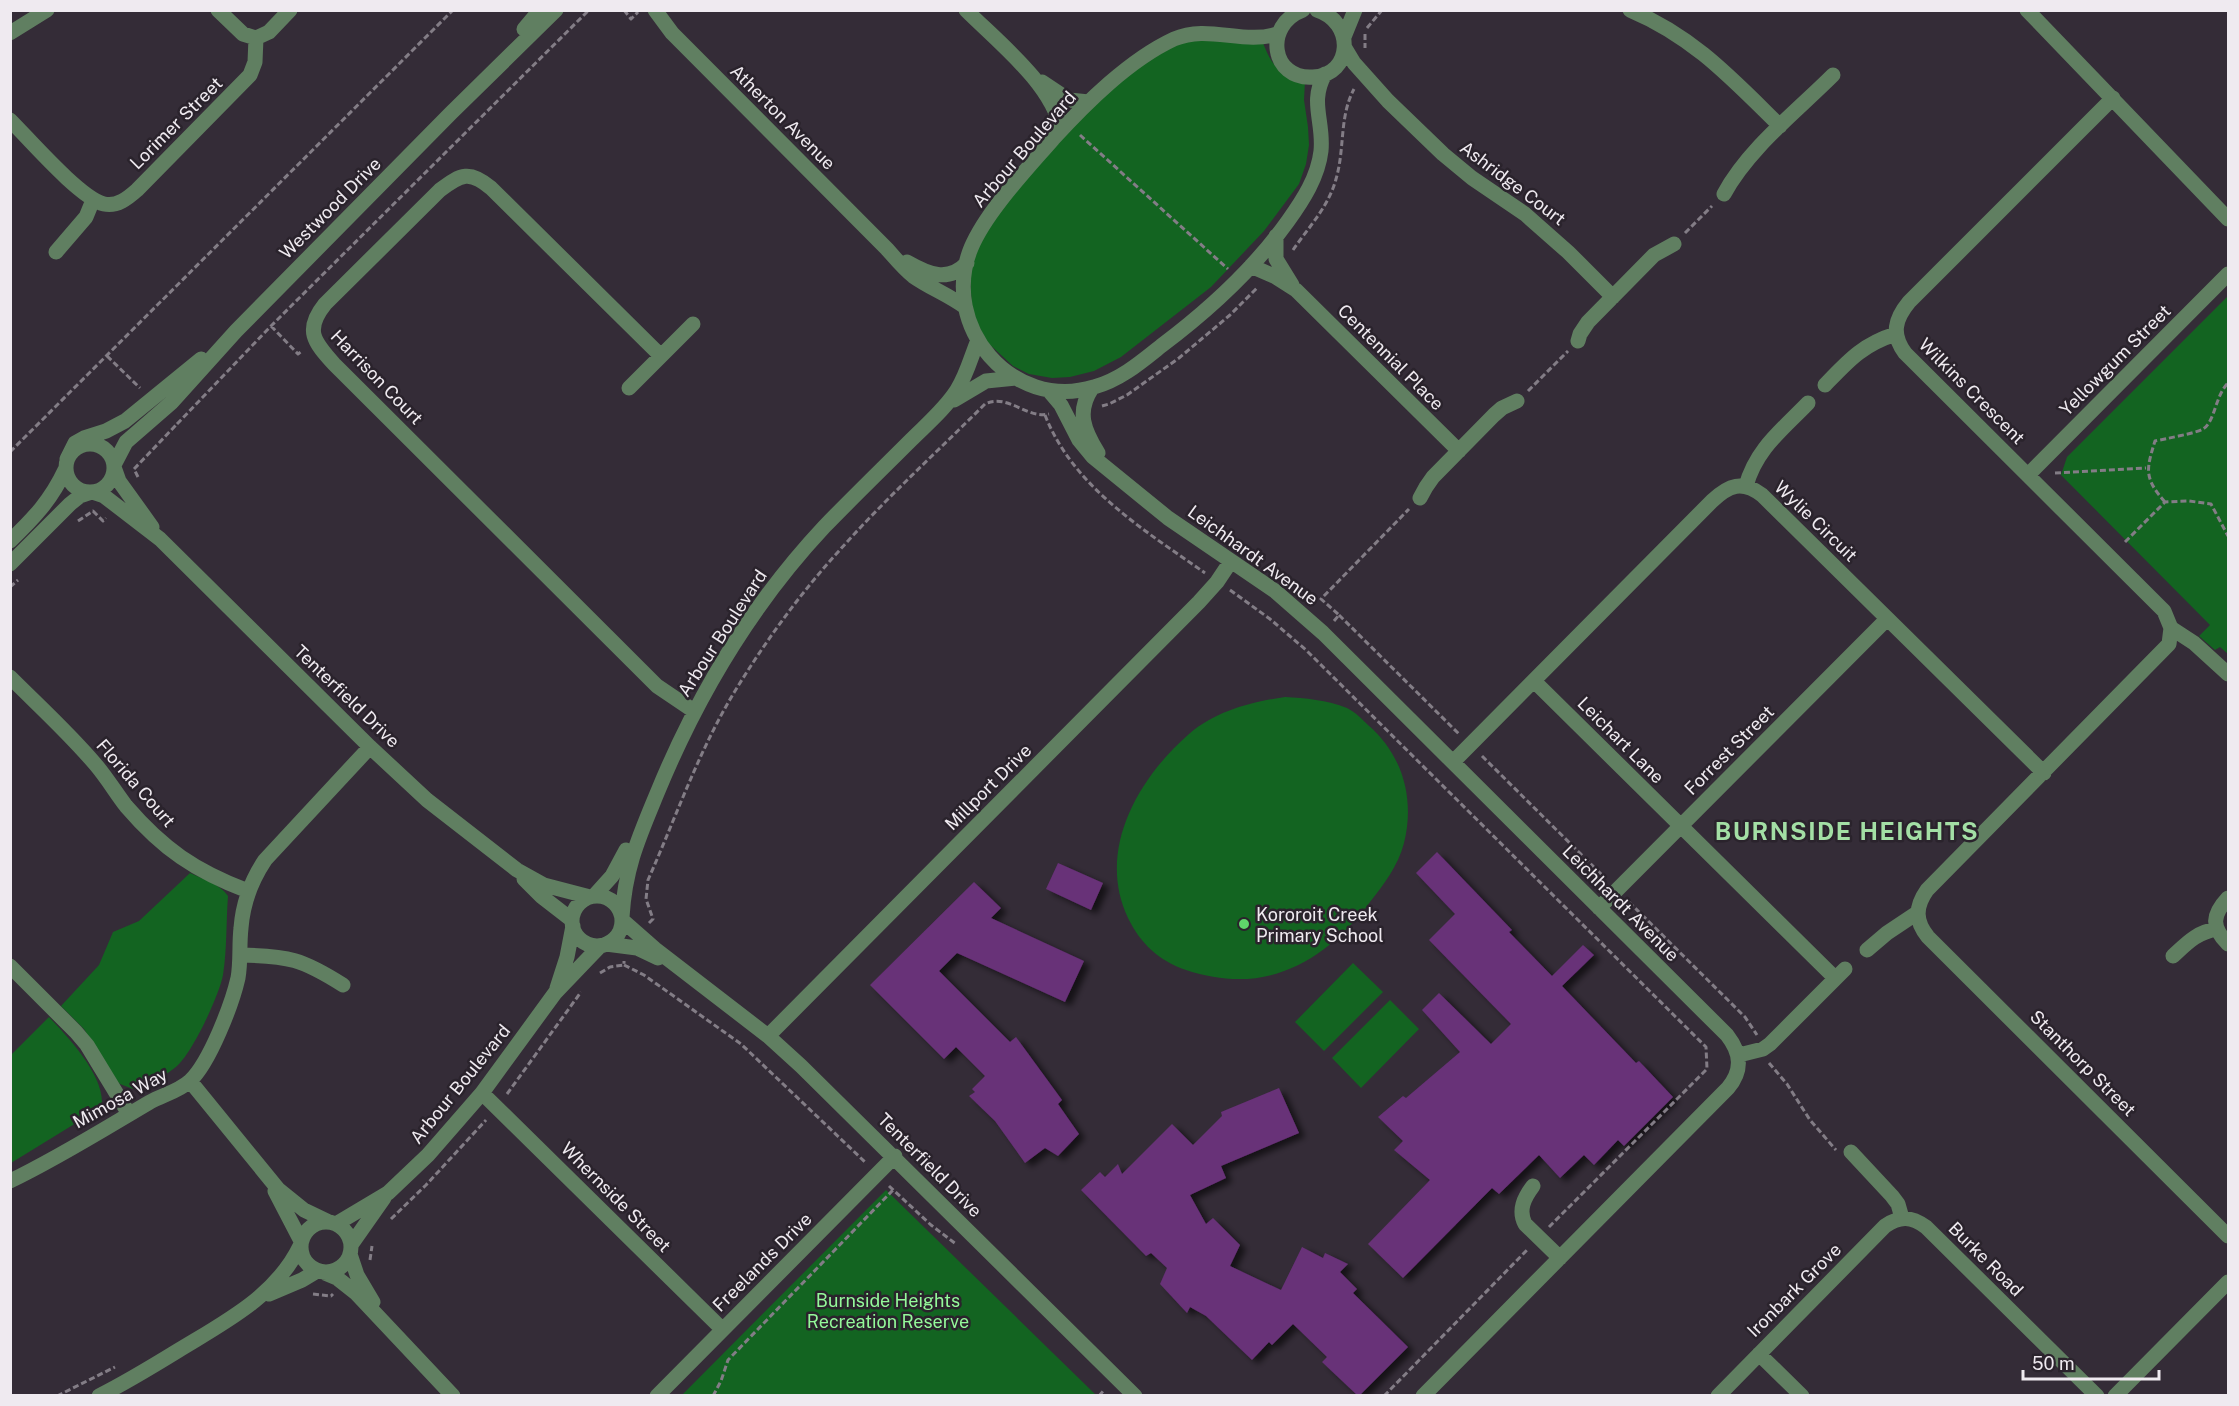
<svg xmlns="http://www.w3.org/2000/svg" width="2239" height="1406" font-family="'Public Sans',sans-serif">
  <style>
    .green { fill: #136421 }
    .building { fill: #683078; filter: url(#shadow) }
    .lines { fill: none; stroke-linecap: round; stroke-linejoin: round }
    .path { stroke: #837d86; stroke-width: 3; stroke-dasharray: 6 3; stroke-linecap: butt }
    .minor { stroke: #607f61; stroke-width: 15 }
    .poi-dot { fill: #5fd56b; stroke: #2a232c; stroke-width: 2 }
    .labels { text-anchor: middle; dominant-baseline: central; stroke-width: 5; stroke-linejoin: round; paint-order: stroke }
    .street-label { font-size: 18px; fill: #efeaf0; stroke: #2a232c }
    .poi-label { font-size: 18px; fill: #efeaf0; stroke: #2a232c; text-anchor: start }
    .park-label { font-size: 18px; fill: #94f99a; stroke: #2a232c }
    .district-label { font-size: 24px; font-weight: bold; letter-spacing: 1.5px; fill: #a3dfa5; stroke: #2a232c }
  </style>
  <defs>
    <filter id="shadow"><feDropShadow dx="6" dy="4" stdDeviation="3" flood-color="#0009"/></filter>
  </defs>
  <rect width="100%" height="100%" fill="#342c37"/>
  <!-- green -->
  <path class="green" d="M 1194,39 L 1263,43 C 1273,68 1279,73 1305,81 L 1304,100 L 1308,127 L 1309,145 L 1306,164 L 1299,184 L 1264,231 L 1211,287 L 1121,357 L 1094,371 L 1070,377 L 1052,378 L 1029,374 L 1013,366 L 987,342 L 972,313 L 970,271 L 975,250 L 1012,194 L 1086,111 L 1154,53 Z
    M 2228,296 L 2228,654 L 2220,647 L 2215,650 L 2199,636 L 2210,625 L 2061,475 L 2067,457 Z
    M 1285,697 C 1305,698 1327,700 1347,708 C 1355,712 1362,719 1368,725 C 1403,755 1415,799 1404,843 C 1398,866 1384,884 1370,902 C 1323,964 1264,996 1186,970 C 1159,961 1140,943 1128,918 C 1096,851 1138,778 1189,734 C 1216,711 1251,702 1285,697 Z
    M 190,873 C 203,879 220,884 228,896 C 226,923 227,949 223,975 C 219,996 193,1051 178,1065 C 169,1074 145,1086 133,1089 L 120,1084 L 114,1079 L 84,1029 L 61,1006 L 99,965 L 113,932 L 139,921 Z
    M 1353,963 L 1383,992 L 1324,1051 L 1295,1022 Z
    M 1390,1000 L 1419,1029 L 1361,1088 L 1332,1058 Z
    M 49,1017 C 68,1037 102,1073 102,1102 L 94,1112 L 11,1163 L 11,1055 Z
    M 886,1190 L 1096,1395 L 682,1395 Z"/>
  <!-- building -->
  <path class="building" d="M 1437,852 L 1512,930 L 1509,932 L 1552,976 L 1583,945 L 1594,955 L 1562,986 L 1636,1063 L 1639,1061 L 1673,1097 L 1624,1146 L 1618,1140 L 1594,1165 L 1584,1155 L 1560,1178 L 1539,1155 L 1499,1194 L 1492,1188 L 1403,1278 L 1368,1244 L 1430,1180 L 1394,1150 L 1403,1141 L 1378,1117 L 1403,1096 L 1406,1098 L 1460,1052 L 1422,1010 L 1439,993 L 1491,1044 L 1511,1024 L 1429,940 L 1455,914 L 1416,873 Z
    M 1058,863 L 1103,883 L 1091,910 L 1046,889 Z
    M 974,882 L 1001,908 L 991,918 L 1084,961 L 1065,1002 L 957,953 L 939,971 L 1010,1042 L 1016,1037 L 1062,1100 L 1058,1104 L 1079,1134 L 1058,1156 L 1045,1148 L 1025,1163 L 995,1121 L 969,1096 L 975,1092 L 972,1089 L 985,1076 L 956,1047 L 944,1059 L 870,985 Z
    M 1279,1088 L 1299,1133 L 1221,1166 L 1226,1178 L 1190,1195 L 1206,1224 L 1213,1218 L 1240,1245 L 1230,1266 L 1281,1290 L 1302,1247 L 1323,1258 L 1325,1253 L 1348,1264 L 1340,1272 L 1357,1289 L 1353,1293 L 1408,1347 L 1360,1395 L 1357,1395 L 1322,1362 L 1327,1357 L 1293,1324 L 1272,1345 L 1269,1342 L 1252,1360 L 1206,1316 L 1190,1307 L 1187,1313 L 1160,1284 L 1167,1268 L 1151,1253 L 1146,1256 L 1081,1190 L 1100,1172 L 1105,1177 L 1118,1164 L 1122,1174 L 1172,1124 L 1193,1145 L 1222,1116 L 1221,1112 Z"/>
  <g class="lines">
    <!-- path -->
    <path class="path" d="M 624,10 L 631,19 L 638,12
      M 1367,28 L 1382,10
      M 1365,34 L 1365,48
      M 1080,135 L 1228,269
      M 1685,233 L 1712,206
      M 1293,250 C 1308,228 1329,206 1336,179 C 1345,149 1339,117 1354,89
      M 271,326 L 298,354 L 302,351
      M 107,356 L 140,388
      M 1528,391 L 1568,351
      M 1102,406 L 1109,404 L 1127,395 L 1179,358 L 1230,315 L 1258,287
      M 1045,415 C 1073,487 1144,530 1205,573
      M 177,424 L 271,326 L 589,10
      M 10,452 L 453,10
      M 2055,473 L 2146,468
      M 138,477 L 134,469 L 177,424
      M 2165,502 C 2144,478 2146,470 2155,441 C 2164,439 2197,433 2203,429 C 2215,422 2215,396 2228,383
      M 78,521 L 93,511 L 103,521 L 106,518
      M 2125,542 L 2165,502 L 2189,501 L 2211,504 L 2228,536
      M 10,587 L 18,580
      M 1230,590 L 1270,619 L 1306,650 L 1706,1047 L 1707,1069 L 1549,1227
      M 1339,615 L 1460,735
      M 1334,621 L 1339,615 L 1321,599 L 1409,509
      M 1482,756 L 1605,878
      M 1629,902 L 1745,1017 L 1757,1035
      M 649,923 L 653,919 L 646,899 L 648,880 C 676,817 699,750 735,691 C 765,642 799,595 838,552 C 884,500 936,453 985,404 C 1008,393 1026,419 1049,414
      M 624,965 L 644,975 L 741,1044 L 865,1162
      M 600,973 L 610,967 L 624,965 L 624,961
      M 1769,1063 L 1787,1084 L 1810,1120 L 1836,1150
      M 507,1094 L 581,992
      M 889,1186 L 931,1225 L 956,1244
      M 391,1219 L 426,1185 L 486,1120
      M 370,1260 L 372,1246
      M 313,1294 L 331,1296 L 333,1294
      M 57,1396 L 115,1367
      M 713,1396 L 721,1381 L 728,1360 L 893,1190
      M 1099,1396 L 1104,1390
      M 1384,1396 L 1528,1249"/>
    <!-- minor -->
    <path class="minor" d="M 218,10 L 243,34 L 256,38 L 269,32 L 290,10
      M 655,10 L 672,33 L 887,249 C 895,258 903,268 913,276 C 930,288 949,295 965,307
      M 966,10 C 999,43 1053,85 1061,130
      M 1303,10 C 1263,25 1271,80 1313,77 C 1353,75 1355,22 1317,10
      M 1630,10 C 1694,37 1732,79 1780,126
      M 2027,10 L 2228,219
      M 524,29 L 540,10
      M 10,33 L 47,10
      M 1277,34 C 1243,45 1208,24 1174,39 C 1129,60 1086,103 1053,139 C 1027,169 986,212 971,248 C 939,326 1012,412 1094,387 C 1120,380 1141,362 1161,346 C 1209,310 1253,270 1288,221 C 1303,200 1318,177 1321,151 C 1324,121 1309,102 1325,74
      M 1344,37 L 1355,10
      M 1345,48 L 1354,63 L 1388,101 L 1443,154 L 1472,178 L 1525,214 L 1568,252 L 1613,297
      M 1042,82 L 1069,100 L 1089,102
      M 2113,98 L 1909,302 C 1895,319 1891,334 1905,353 L 2164,611 L 2171,628 L 2169,644 L 1927,890 C 1915,907 1915,921 1928,937 L 2228,1236
      M 10,120 C 30,140 80,198 104,204 C 117,207 128,198 137,190 L 250,75 L 255,62 L 256,38
      M 1724,194 C 1748,149 1797,111 1833,75
      M 1276,236 L 1276,259 L 1292,285
      M 56,252 L 86,217 L 93,200
      M 907,262 C 928,274 948,283 967,263
      M 1251,266 L 1274,276 L 1296,290 L 1459,451
      M 1578,341 L 1580,334 L 1588,322 L 1654,255 L 1674,244
      M 661,356 L 491,188 C 470,170 461,174 440,190 L 325,304 C 304,330 314,342 334,364 L 657,686 L 694,711
      M 1825,385 C 1848,361 1863,344 1896,334
      M 629,388 L 693,324
      M 1092,388 C 1076,412 1084,430 1098,453
      M 1050,392 L 1061,405 L 1079,440 L 1093,457 L 1168,518 L 1275,591 L 1323,633 L 1727,1035 C 1741,1053 1743,1070 1728,1088 L 1423,1396
      M 954,400 L 986,381 L 1016,378
      M66 468a24 24 0 1 1 48 0a24 24 0 1 1-48 0Z
      M 67,459 L 75,443 L 84,438 L 106,431 L 125,421 L 201,359
      M 114,465 L 126,442 L 172,402 L 236,331 L 451,113 L 556,10
      M 114,467 L 119,481 L 152,527
      M 2029,474 L 2228,274
      M 1746,486 C 1756,449 1782,430 1808,403
      M 92,492 L 104,496 L 160,539 L 370,747 L 427,800 L 517,870 L 544,885 L 590,897
      M 1420,498 L 1426,487 L 1433,477 L 1494,415 L 1502,408 L 1517,401
      M 10,541 C 34,518 51,500 65,470
      M 10,564 L 70,504 L 80,496 L 92,492
      M 2171,628 L 2194,643 L 2228,674
      M 10,677 C 39,706 70,734 96,765 C 107,778 116,793 126,806 C 163,849 195,871 248,891
      M 1534,681 L 1835,978
      M 1453,762 L 1712,501 C 1729,485 1742,480 1762,495 L 2044,773
      M 524,879 L 541,896 L 572,920
      M 594,896 L 612,876 L 626,850
      M572 921a25 25 0 1 1 50 0a25 25 0 1 1-50 0Z
      M 2228,898 C 2212,915 2211,927 2228,944
      M 1599,908 L 1887,619
      M 622,917 C 625,867 639,837 658,791 C 698,694 752,604 824,527 C 852,498 882,469 911,440 C 927,424 945,409 957,390 C 967,374 971,357 978,340
      M 622,920 L 655,949 L 768,1036 L 801,1066 L 1135,1396
      M 606,944 L 637,948 L 658,958
      M 1867,950 L 1887,933 L 1917,913
      M 241,955 C 289,956 302,959 343,985
      M 2173,956 C 2187,943 2197,932 2217,929
      M 10,966 L 76,1032 L 87,1045 L 129,1114
      M 557,988 L 567,957 L 573,926
      M 768,1036 L 1199,602 L 1217,582 L 1231,561
      M 1739,1055 L 1763,1049 L 1770,1044 L 1845,969
      M 190,1081 L 278,1189 L 304,1210 L 329,1222
      M 482,1093 L 722,1329
      M 1851,1152 L 1892,1196 L 1898,1204 L 1902,1218
      M 10,1181 C 58,1158 104,1129 150,1102 C 163,1095 179,1091 190,1081 C 210,1062 232,1004 238,978 C 241,961 239,945 241,928 C 243,902 251,881 265,860 L 370,747
      M 1533,1186 C 1524,1198 1518,1210 1525,1224 L 1560,1258
      M 275,1191 L 301,1241
      M301 1247a25 25 0 1 1 50 0a25 25 0 1 1-50 0Z
      M 336,1224 L 388,1193 L 428,1155 L 482,1093 L 555,993 L 600,946
      M 351,1245 L 384,1198
      M 350,1254 L 357,1275 L 373,1302
      M 325,1273 L 337,1278 L 356,1293 L 453,1396
      M 269,1294 L 302,1280 L 317,1271
      M 1759,1354 L 1802,1396
      M 99,1396 C 127,1382 153,1366 179,1350 C 225,1322 276,1296 300,1246
      M 657,1396 L 895,1156
      M 1718,1396 L 1885,1226 C 1900,1216 1911,1216 1926,1227 L 2097,1396
      M 2115,1396 L 2228,1282"/>
  </g>
  <!-- markers -->
  <circle class="poi-dot" cx="1244" cy="924" r="6"/>
  <g class="labels">
    <!-- street labels -->
    <g class="street-label">
      <text transform="translate(783 117) rotate(45)">Atherton Avenue</text>
      <text transform="translate(176 123) rotate(-45)">Lorimer Street</text>
      <text transform="translate(1024 149) rotate(-49)">Arbour Boulevard</text>
      <text transform="translate(1513 183) rotate(37)">Ashridge Court</text>
      <text transform="translate(330 208) rotate(-45)">Westwood Drive</text>
      <text transform="translate(1391 357) rotate(45)">Centennial Place</text>
      <text transform="translate(2115 360) rotate(-45)">Yellowgum Street</text>
      <text transform="translate(377 377) rotate(46)">Harrison Court</text>
      <text transform="translate(1972 391) rotate(45)">Wilkins Crescent</text>
      <text transform="translate(1816 521) rotate(44)">Wylie Circuit</text>
      <text transform="translate(1253 555) rotate(36)">Leichhardt Avenue</text>
      <text transform="translate(722 633) rotate(-57)">Arbour Boulevard</text>
      <text transform="translate(347 696) rotate(44)">Tenterfield Drive</text>
      <text transform="translate(1621 740) rotate(45)">Leichart Lane</text>
      <text transform="translate(1729 750) rotate(-45)">Forrest Street</text>
      <text transform="translate(136 783) rotate(49)">Florida Court</text>
      <text transform="translate(988 787) rotate(-45)">Millport Drive</text>
      <text transform="translate(1621 903) rotate(45)">Leichhardt Avenue</text>
      <text transform="translate(2083 1063) rotate(45)">Stanthorp Street</text>
      <text transform="translate(460 1084) rotate(-51)">Arbour Boulevard</text>
      <text transform="translate(120 1098) rotate(-29)">Mimosa Way</text>
      <text transform="translate(930 1165) rotate(45)">Tenterfield Drive</text>
      <text transform="translate(616 1197) rotate(45)">Whernside Street</text>
      <text transform="translate(1986 1259) rotate(45)">Burke Road</text>
      <text transform="translate(762 1262) rotate(-45)">Freelands Drive</text>
      <text transform="translate(1794 1290) rotate(-45)">Ironbark Grove</text>
    </g>
    <!-- poi labels -->
    <g class="poi-label">
      <text x="1256" y="914">Kororoit Creek<tspan x="1256" dy="21">Primary School</tspan></text>
    </g>
    <!-- park labels -->
    <g class="park-label">
      <text x="888" y="1300">Burnside Heights<tspan x="888" dy="21">Recreation Reserve</tspan></text>
    </g>
    <!-- district labels -->
    <g class="district-label">
      <text x="1847" y="831">BURNSIDE HEIGHTS</text>
    </g>
  </g>
  <!-- border -->
  <rect width="2239" height="1406" fill="none" stroke="#efeaf0" stroke-width="24"/>
  <!-- scale -->
  <path d="M2023 1370v9h136v-9" fill="none" stroke="#efeaf0" stroke-width="3"/>
  <text x="2032" y="1370" font-size="18" fill="#efeaf0" stroke="#2a232c" stroke-width="4.5" paint-order="stroke">50 m</text>
</svg>
